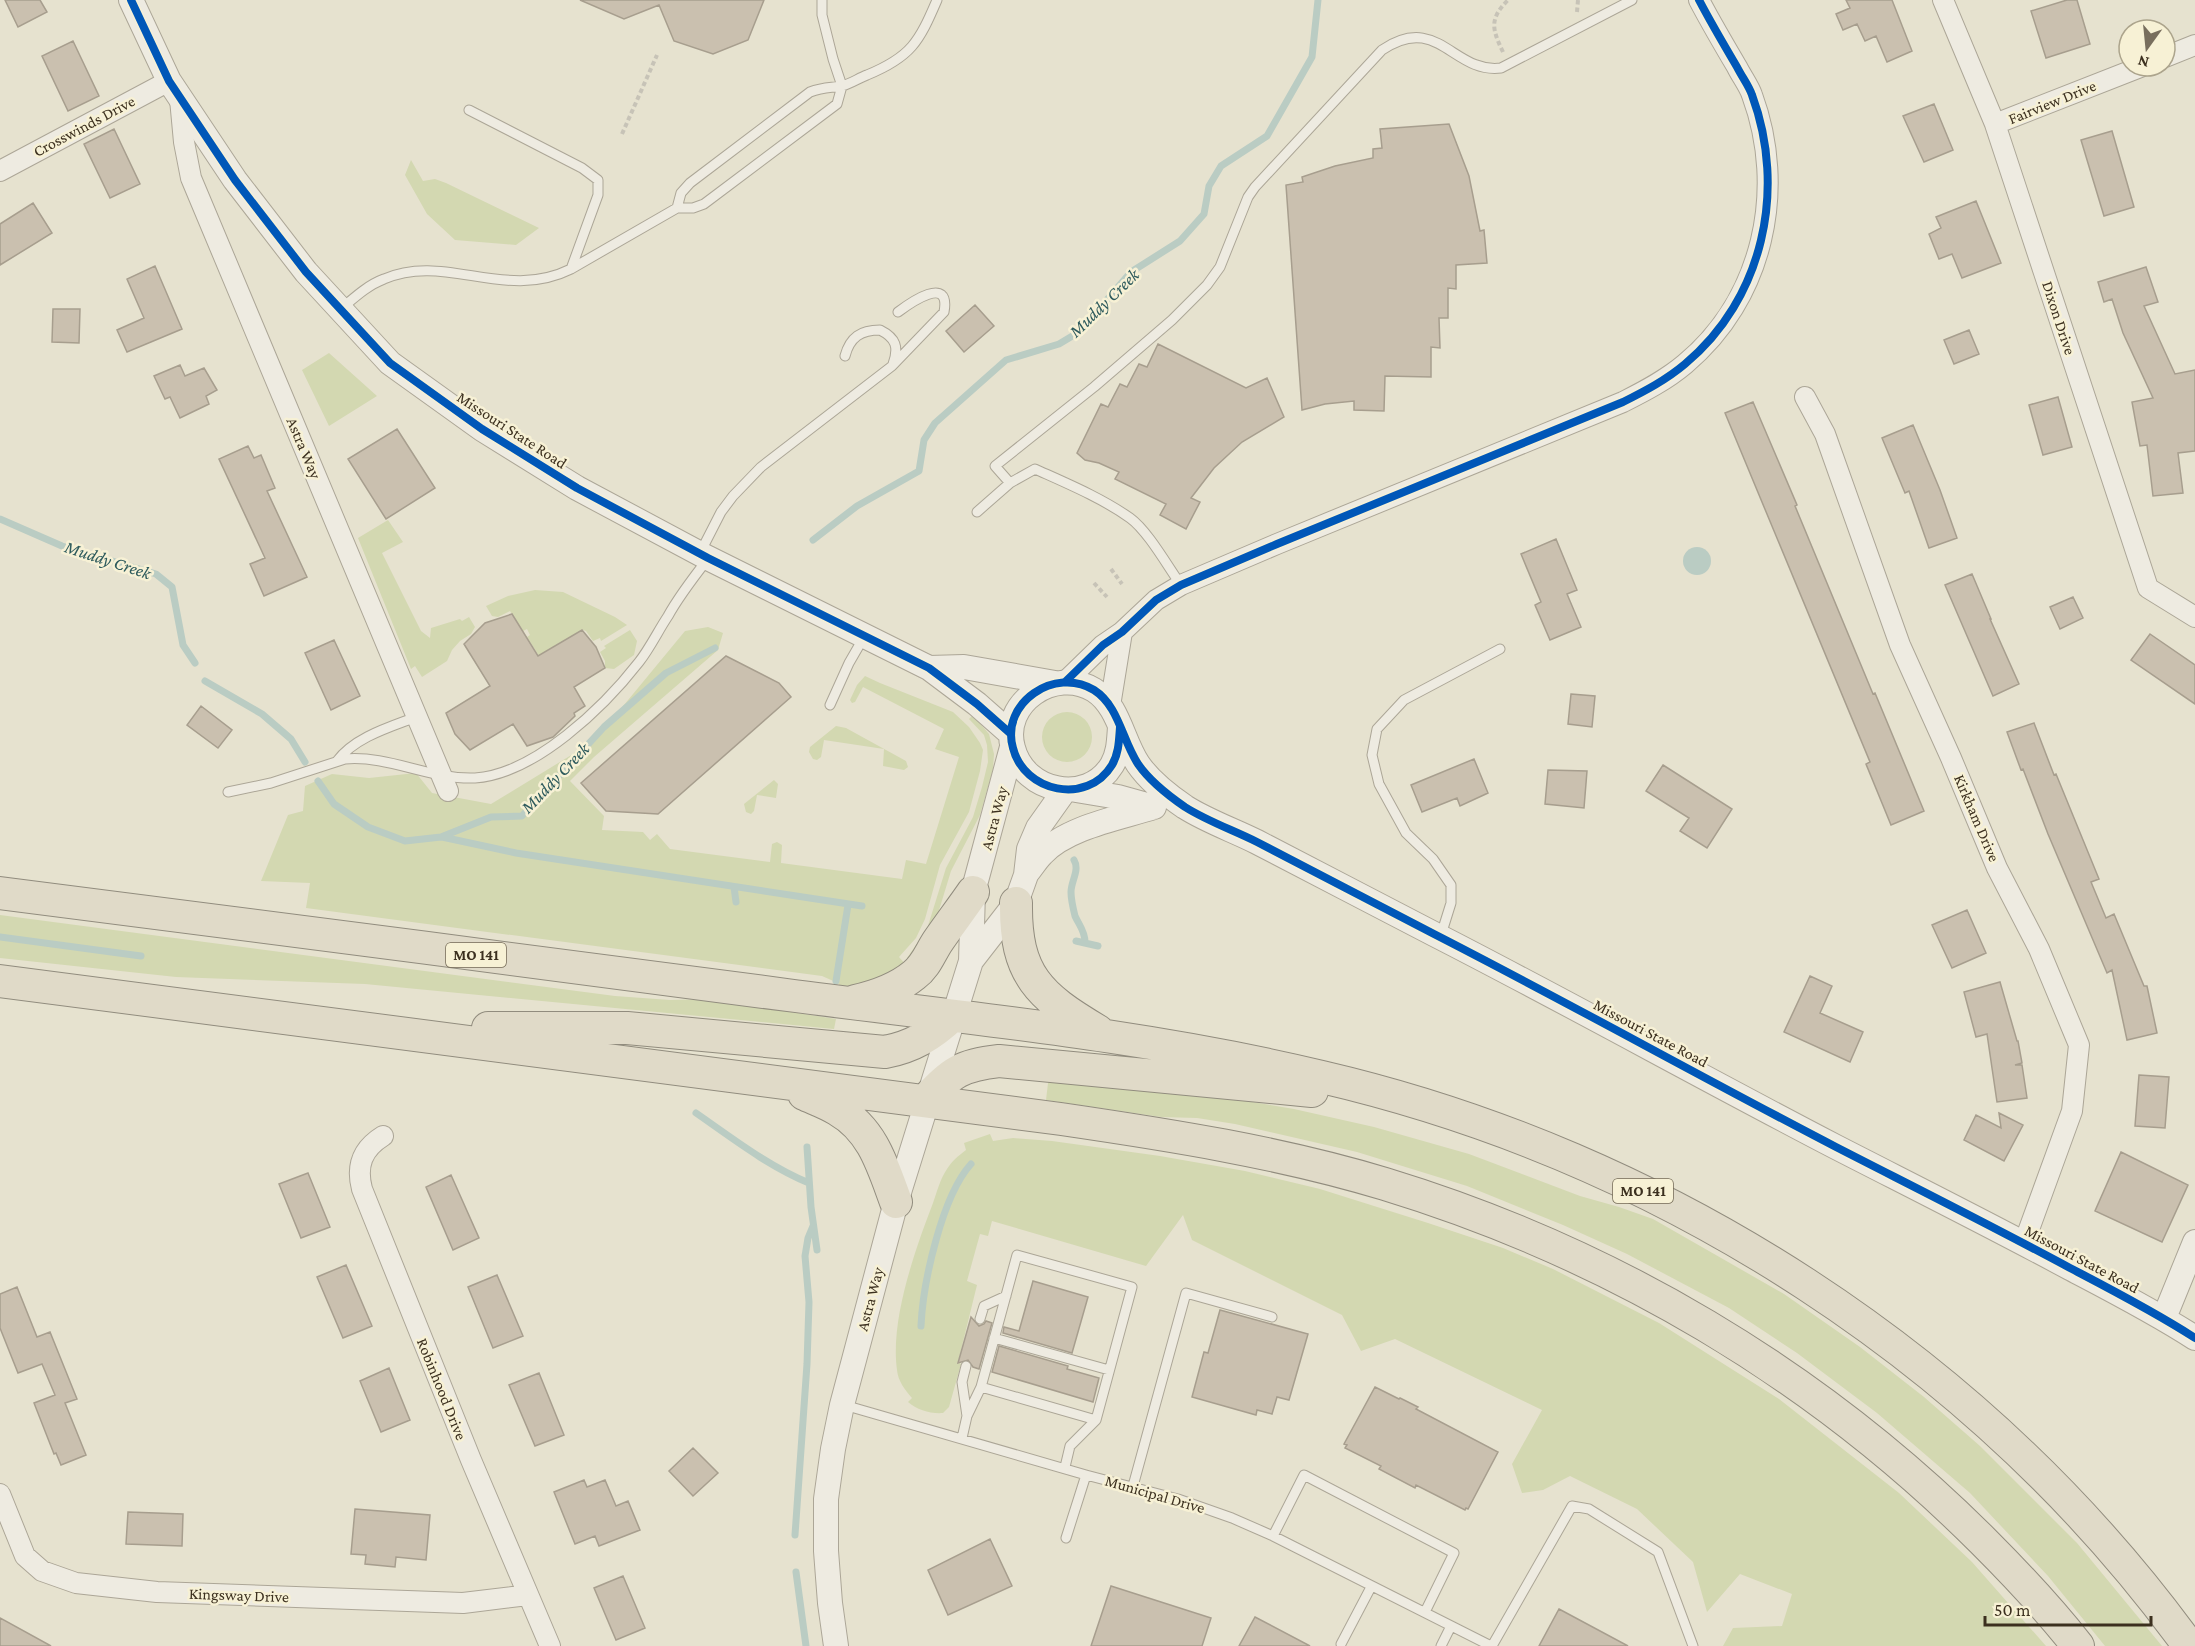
<svg xmlns="http://www.w3.org/2000/svg" width="2195" height="1646" font-family="'Crimson Pro',serif">
  <style>
    .green { fill: #d3d8b1 }
    .water { fill: #baccc3 }
    .lines { fill: none; stroke-linecap: round; stroke-linejoin: round }
    .stream { stroke: #baccc3; stroke-width: 7 }
    .building { fill: #cac0af; stroke: #a79e8e; stroke-width: 1.5 }
    .service-casing { stroke: #aca697; stroke-width: 11 }
    .minor-casing { stroke: #aca697; stroke-width: 22 }
    .tertiary-casing { stroke: #aca697; stroke-width: 26 }
    .trunk-casing { stroke: #918c7e; stroke-width: 34 }
    .path { stroke: #c7c3b7; stroke-width: 4; stroke-dasharray: 4.5 3; stroke-linecap: butt }
    .service { stroke: #eeebe1; stroke-width: 9 }
    .minor { stroke: #eeebe1; stroke-width: 20 }
    .tertiary { stroke: #eeebe1; stroke-width: 24 }
    .trunk { stroke: #e0dac8; stroke-width: 32 }
    .cycleway-casing { stroke: #f7f1d5; stroke-width: 11 }
    .cycleway { stroke: #0057b8; stroke-width: 8 }
    .labels { text-anchor: middle; dominant-baseline: central; stroke-width: 5; stroke-linejoin: round; paint-order: stroke }
    .shield { fill: #f7f1d5; stroke: #746a56; stroke-width: 1.5 }
    .shield-label { font-size: 15px; font-weight: bold; fill: #3c301f }
    .street-label { font-size: 16px; fill: #3c301f; stroke: #f7f1d5 }
    .water-label { font-size: 18px; font-style: italic; fill: #2d5a5c; stroke: #f7f1d5 }
  </style>
  <rect width="100%" height="100%" fill="#e6e2cf"/>
  <!-- green -->
  <path class="green" d="M 411,160 L 423,181 L 435,179 L 446,183 L 539,228 L 516,245 L 455,240 L 427,214 L 405,175 Z
    M 329,353 L 377,396 L 329,426 L 302,370 Z
    M 388,520 L 403,542 L 382,553 L 421,631 L 430,638 L 431,628 L 460,619 L 462,621 L 469,617 L 475,627 L 471,634 L 460,641 L 452,650 L 447,661 L 422,677 L 415,666 L 411,669 L 358,538 Z
    M 535,590 L 563,592 L 615,617 L 627,625 L 601,641 L 600,638 L 593,641 L 586,631 L 583,630 L 539,656 L 527,637 L 530,635 L 527,629 L 523,631 L 510,611 L 498,617 L 492,616 L 486,606 L 508,596 Z
    M 708,627 L 723,633 L 718,650 L 594,757 L 570,781 L 604,816 L 602,830 L 643,832 L 650,840 L 657,834 L 670,849 L 770,862 L 772,844 L 777,842 L 782,845 L 781,863 L 902,879 L 906,860 L 926,864 L 959,757 L 935,749 L 944,729 L 863,687 L 855,702 L 852,703 L 850,700 L 857,685 L 865,676 L 880,683 L 953,712 L 969,727 L 980,743 L 983,750 L 980,771 L 969,812 L 940,865 L 925,919 L 916,938 L 899,957 L 907,966 C 890,978 862,987 841,987 L 838,983 L 822,976 L 306,908 L 310,883 L 261,881 L 288,815 L 303,811 L 305,786 L 332,774 L 369,778 L 416,773 L 432,793 L 491,804 L 573,754 L 619,711 L 685,631 Z
    M 630,630 L 637,641 L 634,655 L 614,669 L 605,668 L 605,661 L 600,652 L 606,648 L 604,646 Z
    M1042 737a25 25 0 1 1 50 0a25 25 0 1 1-50 0Z
    M 973,715 L 989,734 L 994,754 L 993,769 L 980,815 L 951,871 L 933,930 L 911,962 L 907,958 L 927,929 L 946,868 L 973,817 L 982,787 L 988,762 L 987,745 L 984,735 L 969,719 Z
    M 836,726 L 846,728 L 906,761 L 908,767 L 904,770 L 883,766 L 884,749 L 824,740 L 821,757 L 817,760 L 813,759 L 809,752 L 810,747 Z
    M 774,780 L 778,784 L 776,798 L 757,795 L 754,811 L 751,814 L 746,812 L 744,804 Z
    M 0,915 L 615,996 L 670,1000 L 709,999 L 836,1019 L 834,1029 L 365,984 L 176,977 L 0,958 Z
    M 1049,1075 L 1180,1090 L 1294,1109 L 1374,1127 L 1469,1154 L 1580,1196 L 1619,1207 L 1653,1219 L 1784,1294 L 1860,1347 L 1924,1397 L 1980,1446 L 2077,1543 L 2162,1646 L 2105,1646 L 2048,1576 L 1970,1493 L 1877,1413 L 1797,1353 L 1729,1308 L 1627,1254 L 1563,1225 L 1467,1186 L 1357,1152 L 1235,1124 L 1197,1118 L 1161,1117 L 1046,1100 Z
    M 990,1134 L 993,1141 L 1013,1138 L 1052,1141 L 1160,1156 L 1245,1171 L 1320,1189 L 1428,1223 L 1503,1248 L 1553,1269 L 1659,1323 L 1779,1399 L 1899,1493 L 1972,1562 L 2046,1646 L 1723,1646 L 1733,1628 L 1782,1626 L 1792,1594 L 1740,1574 L 1707,1612 L 1693,1562 L 1637,1509 L 1570,1476 L 1543,1490 L 1522,1493 L 1512,1464 L 1542,1410 L 1395,1339 L 1361,1351 L 1342,1315 L 1192,1240 L 1183,1215 L 1146,1266 L 992,1221 L 988,1236 L 980,1234 L 967,1281 L 977,1285 L 958,1362 L 961,1364 L 949,1407 L 943,1413 C 931,1414 917,1410 908,1402 L 912,1398 C 905,1390 898,1381 897,1370 C 890,1320 915,1250 933,1203 C 937,1192 940,1179 947,1169 C 952,1161 958,1156 966,1150 L 964,1143 Z"/>
  <!-- water -->
  <path class="water" d="M1683 561a14 14 0 1 1 28 0a14 14 0 1 1-28 0Z"/>
  <g class="lines">
    <!-- stream -->
    <path class="stream" d="M 0,519 L 62,546 L 156,574 L 172,587 L 183,645 L 195,663
      M 813,540 L 857,506 L 919,471 L 924,440 L 935,423 L 1006,360 L 1059,344 L 1079,332 L 1131,272 L 1180,241 L 1204,214 L 1209,186 L 1221,166 L 1267,136 L 1312,57 L 1318,0
      M 205,681 L 262,714 L 291,739 L 305,762
      M 318,781 L 334,804 L 368,827 L 405,841 L 441,837 L 491,817 L 522,816 L 604,727 L 666,673 L 715,648
      M 442,837 L 516,853 L 862,906
      M 1074,860 C 1080,870 1071,881 1071,892 C 1071,900 1073,908 1075,916 C 1079,925 1085,931 1085,942
      M 734,887 L 736,902
      M 0,937 L 141,956
      M 1076,941 L 1098,946
      M 836,981 L 848,905
      M 696,1113 C 732,1138 768,1166 809,1183
      M 807,1147 L 811,1207 L 817,1250
      M 921,1326 C 923,1282 942,1196 971,1164
      M 795,1535 L 807,1364 L 809,1302 L 805,1256 L 808,1238 L 813,1226
      M 796,1572 L 806,1646"/>
  </g>
  <!-- building -->
  <path class="building" d="M 5,0 L 40,0 L 47,12 L 18,27 Z
    M 580,0 L 764,0 L 748,40 L 713,54 L 674,41 L 659,5 L 624,19 Z
    M 1846,0 L 1892,0 L 1912,51 L 1887,62 L 1876,36 L 1865,41 L 1857,24 L 1843,30 L 1836,14 L 1850,8 Z
    M 2067,0 L 2077,0 L 2090,44 L 2046,58 L 2031,11 Z
    M 73,41 L 99,96 L 68,111 L 42,56 Z
    M 1934,104 L 1953,150 L 1924,162 L 1903,116 Z
    M 1449,124 L 1469,176 L 1480,231 L 1484,230 L 1487,263 L 1456,265 L 1456,289 L 1448,288 L 1448,318 L 1439,318 L 1440,348 L 1431,347 L 1431,377 L 1385,376 L 1384,411 L 1354,410 L 1354,401 L 1325,404 L 1302,410 L 1286,185 L 1303,182 L 1302,177 L 1335,166 L 1373,158 L 1373,149 L 1382,148 L 1380,129 Z
    M 114,129 L 140,184 L 110,198 L 84,144 Z
    M 2112,131 L 2134,207 L 2104,216 L 2081,140 Z
    M 1976,201 L 2001,263 L 1962,278 L 1952,254 L 1939,259 L 1929,234 L 1941,228 L 1936,217 Z
    M 33,203 L 52,233 L 0,265 L 0,224 Z
    M 155,266 L 182,329 L 127,352 L 117,330 L 144,318 L 127,279 Z
    M 2146,267 L 2158,302 L 2144,306 L 2175,374 L 2195,370 L 2195,451 L 2178,453 L 2183,493 L 2153,496 L 2147,445 L 2140,446 L 2132,402 L 2153,398 L 2123,333 L 2112,299 L 2104,302 L 2098,282 Z
    M 975,305 L 994,326 L 964,352 L 946,331 Z
    M 53,309 L 80,309 L 79,343 L 52,342 Z
    M 1969,330 L 1979,354 L 1954,364 L 1944,340 Z
    M 1158,344 L 1246,388 L 1267,378 L 1284,417 L 1242,442 L 1214,468 L 1191,498 L 1200,502 L 1186,529 L 1160,515 L 1166,504 L 1115,479 L 1119,472 L 1099,463 L 1085,460 L 1077,453 L 1101,404 L 1108,407 L 1120,384 L 1127,387 L 1139,364 L 1147,367 Z
    M 180,365 L 185,376 L 204,368 L 217,390 L 206,396 L 209,404 L 180,418 L 170,397 L 165,399 L 154,376 Z
    M 2058,397 L 2072,447 L 2043,455 L 2029,405 Z
    M 1753,402 L 1797,505 L 1795,506 L 1873,694 L 1875,693 L 1924,811 L 1891,825 L 1866,764 L 1870,762 L 1725,413 Z
    M 1913,425 L 1940,490 L 1957,538 L 1929,548 L 1909,491 L 1905,493 L 1882,438 Z
    M 397,429 L 435,488 L 386,519 L 348,459 Z
    M 248,446 L 254,458 L 261,455 L 275,488 L 267,491 L 307,577 L 264,596 L 250,564 L 265,558 L 219,459 Z
    M 1556,539 L 1577,590 L 1567,594 L 1581,627 L 1550,640 L 1535,605 L 1541,602 L 1521,554 Z
    M 1972,574 L 1991,619 L 1990,619 L 2019,684 L 1993,696 L 1945,585 Z
    M 2073,597 L 2083,618 L 2060,629 L 2050,607 Z
    M 512,614 L 538,656 L 582,630 L 596,647 L 605,668 L 574,687 L 585,706 L 574,713 L 575,716 L 553,737 L 527,746 L 513,724 L 470,750 L 455,734 L 446,713 L 490,686 L 464,644 L 485,623 Z
    M 2150,634 L 2195,665 L 2195,704 L 2131,660 Z
    M 334,640 L 360,696 L 331,710 L 305,653 Z
    M 726,656 L 779,683 L 791,697 L 658,814 L 606,811 L 581,783 Z
    M 1571,694 L 1595,696 L 1592,727 L 1568,724 Z
    M 201,706 L 232,730 L 218,748 L 187,725 Z
    M 2034,723 L 2054,775 L 2056,774 L 2099,879 L 2091,882 L 2106,918 L 2114,914 L 2144,986 L 2147,986 L 2157,1033 L 2127,1040 L 2112,970 L 2107,973 L 2048,834 L 2023,769 L 2021,770 L 2007,732 Z
    M 1474,759 L 1488,793 L 1460,806 L 1457,798 L 1422,812 L 1411,785 Z
    M 1663,765 L 1732,809 L 1707,848 L 1680,831 L 1689,818 L 1646,791 Z
    M 1548,770 L 1587,771 L 1584,808 L 1545,804 Z
    M 1967,910 L 1986,953 L 1952,968 L 1932,925 Z
    M 1810,976 L 1832,986 L 1820,1013 L 1863,1032 L 1850,1062 L 1784,1032 Z
    M 2000,982 L 2017,1041 L 2018,1041 L 2022,1063 L 2015,1065 L 2022,1065 L 2027,1098 L 1997,1102 L 1987,1034 L 1976,1037 L 1964,992 Z
    M 2139,1075 L 2169,1077 L 2165,1128 L 2135,1126 Z
    M 1999,1113 L 2023,1125 L 2004,1161 L 1964,1140 L 1976,1115 L 2001,1128 Z
    M 2121,1152 L 2188,1185 L 2162,1242 L 2095,1211 Z
    M 308,1173 L 330,1227 L 301,1238 L 279,1184 Z
    M 451,1175 L 479,1238 L 453,1250 L 426,1187 Z
    M 346,1265 L 372,1326 L 343,1338 L 317,1277 Z
    M 497,1275 L 523,1336 L 493,1348 L 468,1287 Z
    M 1033,1281 L 1088,1297 L 1072,1353 L 1003,1333 L 1004,1327 L 1019,1331 Z
    M 17,1287 L 37,1337 L 50,1332 L 77,1399 L 65,1403 L 86,1455 L 61,1465 L 56,1453 L 54,1454 L 34,1403 L 55,1395 L 42,1364 L 18,1373 L 0,1328 L 0,1294 Z
    M 1220,1310 L 1308,1334 L 1289,1400 L 1277,1397 L 1272,1414 L 1257,1410 L 1256,1415 L 1192,1397 L 1204,1352 L 1208,1353 Z
    M 971,1317 L 979,1326 L 984,1324 L 986,1321 L 992,1323 L 979,1369 L 973,1367 L 968,1360 L 958,1363 Z
    M 999,1346 L 1068,1366 L 1067,1369 L 1099,1378 L 1093,1402 L 992,1372 Z
    M 389,1368 L 410,1420 L 381,1432 L 360,1381 Z
    M 539,1373 L 564,1435 L 535,1446 L 509,1385 Z
    M 1375,1387 L 1399,1399 L 1400,1398 L 1418,1407 L 1416,1409 L 1498,1452 L 1468,1509 L 1466,1508 L 1465,1510 L 1416,1485 L 1415,1488 L 1379,1469 L 1381,1466 L 1345,1448 L 1347,1445 L 1344,1444 Z
    M 693,1448 L 718,1473 L 693,1496 L 669,1471 Z
    M 584,1480 L 587,1487 L 605,1480 L 616,1506 L 628,1501 L 640,1530 L 599,1546 L 595,1536 L 575,1544 L 554,1492 Z
    M 355,1509 L 430,1515 L 426,1560 L 396,1557 L 395,1567 L 365,1564 L 366,1555 L 351,1554 Z
    M 128,1512 L 183,1514 L 182,1546 L 126,1544 Z
    M 990,1539 L 1012,1586 L 948,1615 L 928,1570 Z
    M 623,1576 L 645,1628 L 616,1640 L 594,1588 Z
    M 1111,1586 L 1211,1618 L 1202,1646 L 1091,1646 Z
    M 1559,1609 L 1628,1646 L 1539,1646 Z
    M 1255,1617 L 1310,1646 L 1239,1646 Z
    M 0,1618 L 51,1646 L 0,1646 Z"/>
  <g class="lines">
    <!-- service casing -->
    <g class="service-casing">
      <path id="service" d="M 469,110 L 582,168 L 598,180 L 598,195 L 571,269
        M 677,208 L 681,193 L 690,183 L 810,92 C 823,87 829,88 842,86 C 850,84 859,78 867,75 C 911,57 919,42 937,0
        M 342,308 C 355,297 368,285 384,279 C 445,252 505,302 571,269 L 677,208 L 693,208 L 704,204 L 837,104 L 842,86 L 833,59 L 822,15 L 822,0
        M 845,356 C 850,337 861,330 880,330 C 896,338 899,347 893,364
        M 1010,483 L 995,466 L 1094,387 L 1172,320 L 1207,285 L 1220,267 L 1248,197 L 1255,187 L 1382,50 C 1438,12 1453,74 1501,68 L 1632,0
        M 977,512 L 1010,483 L 1035,469 C 1066,483 1102,498 1130,518 C 1148,531 1168,567 1181,585
        M 700,553 L 721,512 L 733,496 L 761,467 L 892,366 L 944,312 C 951,274 910,303 898,312
        M 830,705 L 849,663 L 864,637
        M 337,761 C 355,737 390,727 416,717
        M 228,792 L 271,783 L 345,759 C 389,755 431,780 475,778 C 535,774 604,707 639,662 C 650,648 658,631 668,616 C 679,596 693,578 707,560
        M 1441,935 L 1451,903 L 1451,885 L 1433,859 L 1406,833 L 1379,784 L 1372,755 L 1377,729 L 1404,700 L 1500,649
        M 980,1319 L 984,1306 L 1006,1296
        M 994,1338 L 1109,1370
        M 966,1366 L 962,1382 L 967,1416
        M 844,1405 L 1086,1475 L 1178,1499 L 1232,1518 L 1273,1536 L 1491,1646
        M 962,1438 L 967,1416 L 981,1387
        M 1065,1467 L 1070,1446 L 1096,1420 L 1132,1287 L 1017,1255 L 981,1387 L 1096,1420
        M 1133,1486 L 1186,1293 L 1272,1317
        M 1273,1536 L 1304,1475 L 1454,1553 L 1425,1612
        M 1066,1538 L 1086,1475
        M 1341,1644 L 1371,1587
        M 1441,1646 L 1451,1626
        M 1492,1646 L 1572,1506 L 1589,1509 L 1658,1552 L 1693,1646"/>
    </g>
    <!-- minor casing -->
    <g class="minor-casing">
      <path id="minor" d="M 1943,0 L 1995,124 L 2148,588 L 2195,617
        M 2165,57 L 2195,45
        M 180,99 L 184,142 L 191,178 L 448,791
        M 1995,124 L 2143,66
        M 0,171 L 169,81
        M 1805,397 L 1825,434 L 1900,645 L 1951,758 L 1997,868 L 2039,949 L 2079,1045 L 2072,1111 L 2024,1243
        M 1065,682 L 1103,645 L 1122,632 L 1156,600 L 1181,585 L 1277,544 L 1623,402 C 1645,391 1666,380 1685,364 C 1763,299 1787,190 1752,95 C 1749,86 1742,77 1737,67 C 1724,45 1711,23 1699,0
        M 1110,706 L 1122,632
        M 383,1136 C 362,1149 356,1166 362,1189 L 471,1460 L 550,1646
        M 0,1494 L 25,1556 L 42,1571 L 76,1583 L 157,1592 L 463,1603 L 528,1595"/>
    </g>
    <!-- tertiary casing -->
    <g class="tertiary-casing">
      <path id="tertiary" d="M 131,0 L 169,81 L 235,180 L 306,272 L 390,363 L 482,429 L 577,488 L 708,558 L 929,668 L 977,704 L 1011,734
        M 929,668 L 964,667 L 1055,683
        M 1120,727 C 1119,740 1119,753 1112,765 C 1087,806 1024,792 1013,748 C 1000,703 1055,666 1094,690 C 1119,706 1122,740 1138,764 C 1149,780 1169,796 1185,807 C 1207,821 1233,830 1257,842 C 1316,873 1375,903 1434,934 C 1569,1003 1701,1077 1836,1147 C 1914,1187 1992,1226 2070,1268 C 2112,1290 2155,1312 2195,1338
        M 1076,790 L 1118,797 L 1154,807
        M 1027,873 C 1032,867 1036,860 1042,854 C 1067,827 1120,818 1154,807
        M 971,961 L 1016,903 L 1026,875 L 1029,849 L 1038,828 L 1065,790
        M 2164,1318 L 2195,1242
        M 836,1646 L 830,1603 L 826,1551 L 826,1499 L 833,1449 L 842,1405 L 896,1202 L 971,961 L 973,892 L 1012,747"/>
    </g>
    <!-- trunk casing -->
    <g class="trunk-casing">
      <path id="trunk" d="M 0,893 C 262,927 525,960 787,995 C 966,1018 1147,1035 1322,1077 C 1665,1157 1981,1360 2189,1646
        M 1016,903 C 1015,975 1039,996 1098,1031
        M 0,981 L 1061,1119 C 1170,1135 1279,1152 1385,1184 C 1611,1253 1816,1374 1983,1541 C 2016,1574 2049,1609 2078,1646
        M 855,1001 C 877,996 897,989 914,975 C 926,966 930,953 938,941 C 949,925 962,908 973,892
        M 488,1028 L 627,1028 L 885,1052 C 912,1047 932,1035 952,1016
        M 804,1094 C 815,1099 827,1103 838,1110 C 873,1130 883,1167 896,1202
        M 926,1100 C 951,1072 962,1065 999,1061 L 1312,1091"/>
    </g>
    <!-- path -->
    <path class="path" d="M 1577,12 L 1578,0
      M 1503,52 C 1492,29 1489,19 1508,0
      M 622,134 L 657,55
      M 1111,569 L 1122,584
      M 1094,583 L 1107,597"/>
    <!-- service -->
    <use href="#service" class="service"/>
    <!-- minor -->
    <use href="#minor" class="minor"/>
    <!-- tertiary -->
    <use href="#tertiary" class="tertiary"/>
    <!-- trunk -->
    <use href="#trunk" class="trunk"/>
    <!-- cycleway casing -->
    <g class="cycleway-casing">
      <path id="cycleway" d="M 131,0 L 169,81 L 235,180 L 306,272 L 390,363 L 482,429 L 577,488 L 708,558 L 929,668 L 977,704 L 1011,734
        M 1065,682 L 1103,645 L 1122,632 L 1156,600 L 1181,585 L 1277,544 L 1623,402 C 1645,391 1666,380 1685,364 C 1763,299 1787,190 1752,95 C 1749,86 1742,77 1737,67 C 1724,45 1711,23 1699,0
        M 1120,727 C 1119,740 1119,753 1112,765 C 1087,806 1024,792 1013,748 C 1000,703 1055,666 1094,690 C 1119,706 1122,740 1138,764 C 1149,780 1169,796 1185,807 C 1207,821 1233,830 1257,842 C 1316,873 1375,903 1434,934 C 1569,1003 1701,1077 1836,1147 C 1914,1187 1992,1226 2070,1268 C 2112,1290 2155,1312 2195,1338"/>
    </g>
    <!-- cycleway -->
    <use href="#cycleway" class="cycleway"/>
  </g>
  <g class="labels">
    <!-- shield labels -->
    <g class="shield">
      <rect x="446" y="943" width="60" height="24" rx="4.5"/>
      <rect x="1613" y="1179" width="60" height="24" rx="4.5"/>
    </g>
    <g class="shield-label">
      <text x="476" y="955">MO 141</text>
      <text x="1643" y="1191">MO 141</text>
    </g>
    <!-- street labels -->
    <g class="street-label">
      <text transform="translate(2052 102) rotate(-22)">Fairview Drive</text>
      <text transform="translate(84 126) rotate(-28)">Crosswinds Drive</text>
      <text transform="translate(2059 318) rotate(72)">Dixon Drive</text>
      <text transform="translate(512 430) rotate(33)">Missouri State Road</text>
      <text transform="translate(304 448) rotate(67)">Astra Way</text>
      <text transform="translate(994 818) rotate(-75)">Astra Way</text>
      <text transform="translate(1977 818) rotate(67)">Kirkham Drive</text>
      <text transform="translate(1651 1033) rotate(28)">Missouri State Road</text>
      <text transform="translate(2082 1259) rotate(28)">Missouri State Road</text>
      <text transform="translate(870 1299) rotate(-75)">Astra Way</text>
      <text transform="translate(442 1389) rotate(68)">Robinhood Drive</text>
      <text transform="translate(1155 1494) rotate(16)">Municipal Drive</text>
      <text transform="translate(239 1595) rotate(2)">Kingsway Drive</text>
    </g>
    <!-- water labels -->
    <g class="water-label">
      <text transform="translate(1104 303) rotate(-44)">Muddy Creek</text>
      <text transform="translate(108 560) rotate(18)">Muddy Creek</text>
      <text transform="translate(555 778) rotate(-46)">Muddy Creek</text>
    </g>
  </g>
  <!-- north arrow -->
  <g transform="translate(2147 48) rotate(195)"><circle r="28" fill="#f7f1d5" stroke="#aca48c" stroke-width="1.5"/>
  <path d="M0-4.5L10 22L0 15L-10 22Z" fill="#786e5d"/>
  <text y="-9" font-size="16" font-weight="bold" text-anchor="middle" fill="#3c301f">N</text>
  </g>
  <!-- scale -->
  <path d="M1985 1616v9h166v-9" fill="none" stroke="#3c301f" stroke-width="3"/>
  <text x="1994" y="1616" font-size="18" fill="#3c301f" stroke="#f7f1d5" stroke-width="4.5" paint-order="stroke">50 m</text>
</svg>
